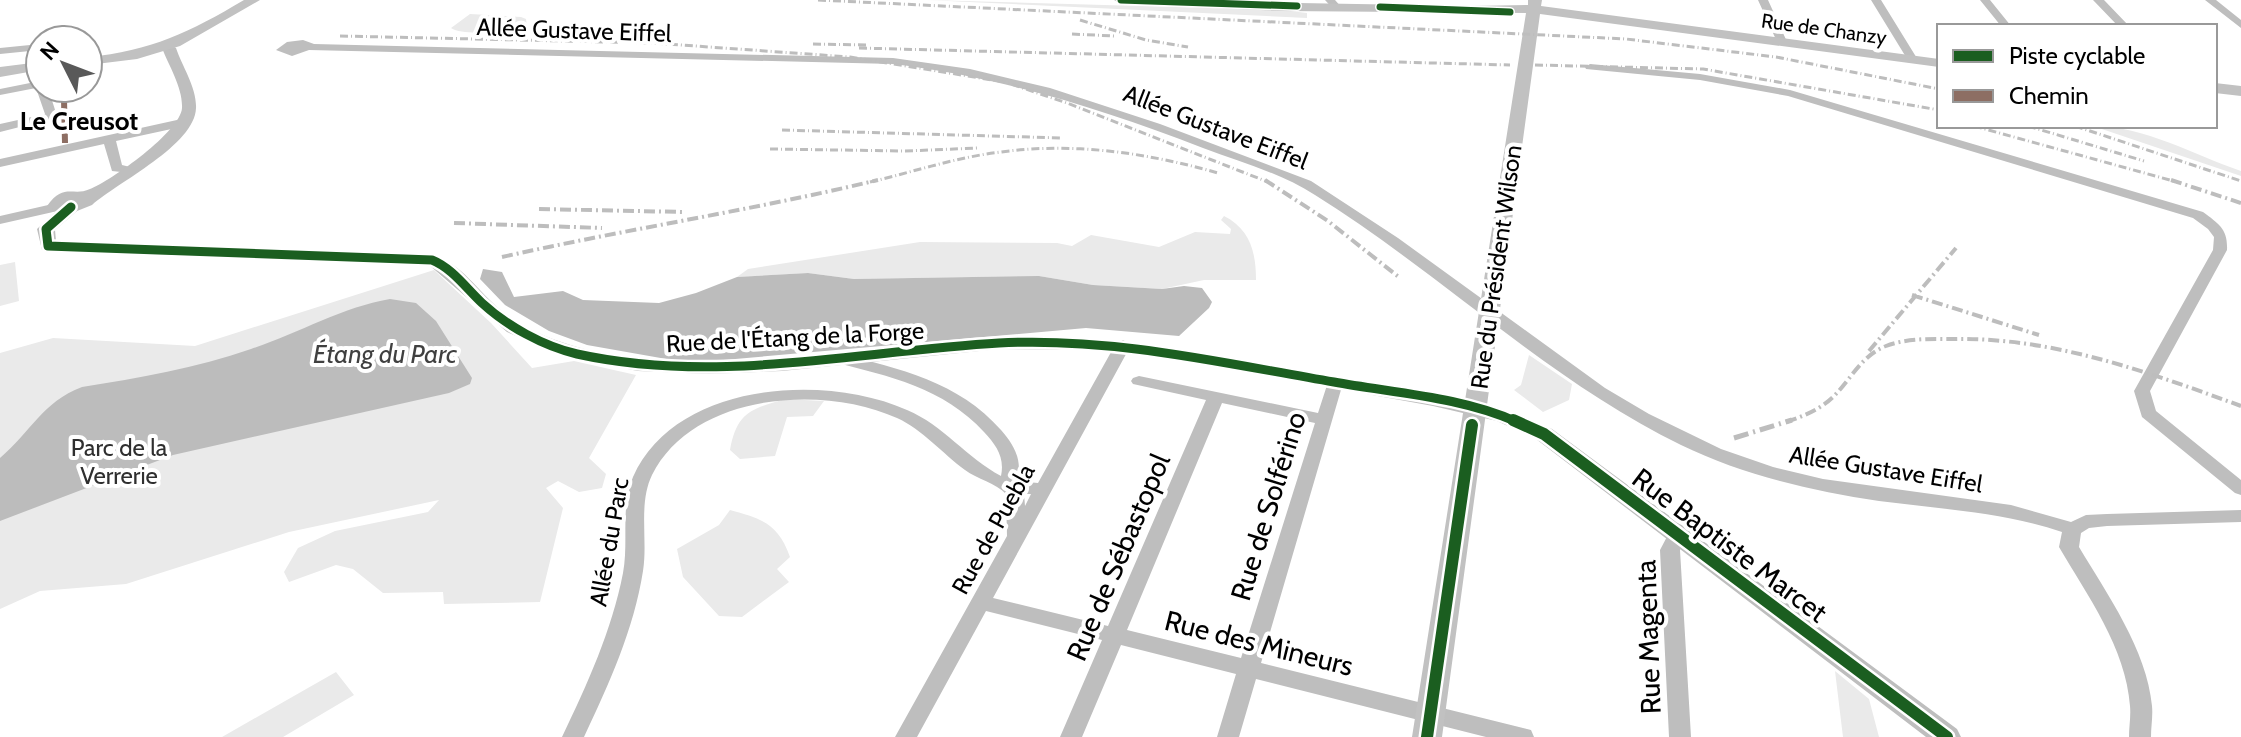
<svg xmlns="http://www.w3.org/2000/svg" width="2241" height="737" font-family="Cabin,sans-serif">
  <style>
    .green { fill: #eaeaea }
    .water { fill: #bcbcbc }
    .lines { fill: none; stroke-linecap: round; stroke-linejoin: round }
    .minor { fill: #bebebe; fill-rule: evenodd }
    .tertiary { fill: #bebebe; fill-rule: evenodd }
    .secondary { fill: #c1c1c1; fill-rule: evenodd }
    .rail-far2 { stroke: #bdbdbd; stroke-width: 3; stroke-dasharray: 8 3 1 3; stroke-linecap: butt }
    .rail-far1 { stroke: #bdbdbd; stroke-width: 4; stroke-dasharray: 11 4 2 4; stroke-linecap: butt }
    .rail { stroke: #bdbdbd; stroke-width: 5; stroke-dasharray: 15 5 2 5; stroke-linecap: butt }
    .quiet { stroke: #8d6e63; stroke-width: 6; stroke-dasharray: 11 6; stroke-linecap: butt }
    .cycleway-far2-casing { stroke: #fff; stroke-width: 10 }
    .cycleway-far1-casing { stroke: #fff; stroke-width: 14 }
    .cycleway-casing { stroke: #fff; stroke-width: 17 }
    .cycleway-far2 { stroke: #1b5e20; stroke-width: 7 }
    .cycleway-far1 { stroke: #1b5e20; stroke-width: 9 }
    .cycleway { stroke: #1b5e20; stroke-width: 12 }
    .labels { text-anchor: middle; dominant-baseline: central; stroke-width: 8; stroke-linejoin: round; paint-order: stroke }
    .far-street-label { font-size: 20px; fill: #000; stroke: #fff }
    .street-label { font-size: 24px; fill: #000; stroke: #fff }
    .park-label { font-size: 24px; fill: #2f2f2f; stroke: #fff }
    .far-district-label { font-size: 26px; font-weight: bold; fill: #000; stroke: #fff }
    .water-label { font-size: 26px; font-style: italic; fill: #404040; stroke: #fff }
    .near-street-label { font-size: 28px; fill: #000; stroke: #fff }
  </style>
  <rect width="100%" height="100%" fill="#fff"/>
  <!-- green -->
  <path class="green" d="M 926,0 L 1282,10 L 1307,13 L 1307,18 Z
    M 470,14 L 521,17 L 526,19 L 527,26 L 523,30 C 504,30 465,37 451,28 Z
    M 2093,126 C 2145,126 2194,155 2241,171 L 2241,176 Z
    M 1224,216 C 1250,229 1256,252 1256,280 L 1204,280 L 1162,289 L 1093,285 L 1039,276 L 854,279 L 808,273 L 737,277 L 748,269 L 920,242 L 1057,243 L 1072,246 L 1091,235 L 1159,247 L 1195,232 L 1230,234 L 1231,229 L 1221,220 Z
    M 15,262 L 19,301 L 0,306 L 0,265 Z
    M 434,270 L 491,323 L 532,368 L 574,361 L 636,375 L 589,458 L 606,474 L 602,488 L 579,492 L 558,481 L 546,488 L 563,508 L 540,602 L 444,604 L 443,592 L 383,593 L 353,569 L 336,565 L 289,582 L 284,572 L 298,548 L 335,531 L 428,512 L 439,500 L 289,532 L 126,584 L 40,591 L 0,609 L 0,353 L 53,338 L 195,346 Z
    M 1529,355 L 1572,384 L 1569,400 L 1543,412 L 1514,390 L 1521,385 Z
    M 785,399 L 824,401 L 813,416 L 787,417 L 775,456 L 740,459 L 730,450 C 737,412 751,409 785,399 Z
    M 730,510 C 762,519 778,523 790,557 L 777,569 L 789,582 L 742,617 L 719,616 L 683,577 L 677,549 L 719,525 Z
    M 1835,671 L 1869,699 L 1879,737 L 1843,737 Z
    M 336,672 L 354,695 L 283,737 L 222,737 Z"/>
  <!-- water -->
  <path class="water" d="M 483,269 L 502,272 L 514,297 L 563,291 L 583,300 L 659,303 L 696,293 L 737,277 L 808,273 L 854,279 L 1039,276 L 1093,285 L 1162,289 L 1184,286 L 1202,288 L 1212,302 L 1209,308 L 1179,336 L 1086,328 L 689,363 L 587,345 L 549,331 L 505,305 L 480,279 Z
    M 390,299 L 416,303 L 436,321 L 472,378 L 470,384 L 449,393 L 173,455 L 0,521 L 0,458 C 31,432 42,402 82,387 C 139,378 196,368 251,349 C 297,334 342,307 390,299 Z"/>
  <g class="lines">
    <!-- minor -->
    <path class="minor" d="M 1325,0 L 1335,0 L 1343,9 L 1335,11 Z
      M 1758,0 L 1768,0 L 1788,44 L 1787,46 L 1778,44 Z
      M 1871,0 L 1881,0 L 1918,60 L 1917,62 L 1909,62 Z
      M 1980,0 L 1990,0 L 2011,26 L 2001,26 Z
      M 2093,0 L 2104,0 L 2129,26 L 2118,26 Z
      M 2205,0 L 2216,0 L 2241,20 L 2241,28 Z
      M 303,40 L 314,44 L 893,58 L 970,69 L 1050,88 L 1160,124 L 1311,181 L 1398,238 L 1605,388 L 1649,414 L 1721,449 L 1773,467 L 1823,479 L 2011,505 L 2071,522 L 2086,515 L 2107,514 L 2241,510 L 2241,522 L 2107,526 L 2089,528 L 2081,533 L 2079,547 C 2107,594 2147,650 2152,706 C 2153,716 2151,727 2151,737 L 2129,737 C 2129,727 2131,716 2130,706 C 2126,648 2087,595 2059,547 L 2062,532 C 2003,512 1940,509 1879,501 C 1811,491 1743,475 1681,445 C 1548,380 1440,273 1315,195 C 1281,173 1240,162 1203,148 C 1101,109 1001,77 893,64 L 309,50 L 292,56 L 276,50 L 287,42 Z
      M 40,44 L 40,50 L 0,54 L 0,48 Z
      M 88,46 L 93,49 L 99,66 L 88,76 Z
      M 1590,64 L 1700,74 L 1790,90 L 2203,212 C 2219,224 2228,229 2227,250 L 2150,391 L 2156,411 L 2241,480 L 2241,495 L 2235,493 L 2142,417 L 2134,391 L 2213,250 L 2214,237 L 2208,229 L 2193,218 L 1788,96 L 1700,80 L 1586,69 L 1585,67 Z
      M 40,81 L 40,88 L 48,88 L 57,116 L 55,118 L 0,132 L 0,124 L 45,114 L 36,88 L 0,95 L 0,89 Z
      M 186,118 L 190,119 L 190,125 L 116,141 L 122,165 L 130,167 L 130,173 L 112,171 L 104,144 L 0,167 L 0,159 Z
      M 57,203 L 62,204 L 62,210 L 0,224 L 0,216 Z
      M 1123,340 L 1131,345 L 993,598 L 1108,626 L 1206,400 L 1133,384 L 1131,381 L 1133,378 L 1139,376 L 1318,413 L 1329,379 L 1341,379 L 1343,383 L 1261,663 L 1523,728 L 1531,730 L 1534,737 L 1486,737 L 1256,679 L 1239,737 L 1217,737 L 1236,674 L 1121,645 L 1082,737 L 1060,737 L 1102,640 L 986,611 L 917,737 L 895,737 L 1007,536 L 1006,494 C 996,483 977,479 965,470 C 942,453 923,430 897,418 C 823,384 693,393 652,475 C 638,504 648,540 643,571 C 634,629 609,684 584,737 L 562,737 C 587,685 612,630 623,573 C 629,541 620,507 633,477 C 675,382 824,373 907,410 C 943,425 967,458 1001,476 C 1005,457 996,445 984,432 C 944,388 889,376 833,362 L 831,359 L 839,354 C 899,368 959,382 1001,430 C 1014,445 1023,460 1017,481 L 1038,483 L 1115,345 ZM 1222,403 L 1315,423 L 1241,658 L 1127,630 ZM 1024,494 L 1031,494 L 1025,506 Z
      M 1677,529 L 1684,531 L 1686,536 L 1680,550 L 1691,737 L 1669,737 L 1660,550 L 1670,531 Z"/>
    <!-- tertiary -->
    <path class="tertiary" d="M 169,44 L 176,48 C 182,66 197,88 196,108 C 195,145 118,182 92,205 L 77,211 L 55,230 L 56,241 L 432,255 C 461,262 479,293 502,311 C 539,340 591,353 637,359 C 757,375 879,343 999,337 C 1107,332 1211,355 1317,373 C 1397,387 1477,396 1552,429 L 1957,729 L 1961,737 L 1926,737 L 1536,439 L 1497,421 L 1433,406 L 1189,362 L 1095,350 L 999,349 L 782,371 L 709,374 L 638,371 L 566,357 L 507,332 L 429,265 L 42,250 L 37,229 L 56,211 L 47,206 C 64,182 73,197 90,189 C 111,181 181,131 182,108 C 183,88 169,66 162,48 Z"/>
    <!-- secondary -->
    <path class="secondary" d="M 244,0 L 260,0 L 180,46 L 137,59 L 88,65 L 88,57 C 151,51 190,32 244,0 Z
      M 1114,0 L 1472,6 L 1528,5 L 1528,0 L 1542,0 L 1541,6 L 1939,59 L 1939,67 L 1540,14 L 1442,737 L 1412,737 L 1526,13 L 1282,11 L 1121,4 Z
      M 40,62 L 40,70 L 0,77 L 0,67 Z
      M 2215,83 L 2241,86 L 2241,96 L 2215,93 Z"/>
    <!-- rail-far2 -->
    <path class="rail-far2" d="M 818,0 L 1626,39 L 1776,57 L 1939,89
      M 1080,20 L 1146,40 L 1188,47
      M 1072,34 L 1114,36
      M 340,36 L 653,43 L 850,57 L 1005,82 L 1067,103 L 1268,182
      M 813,44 L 869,45
      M 859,48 L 1510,65
      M 1535,65 L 1703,69 L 1939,110
      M 1974,126 L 2177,182
      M 2028,126 L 2144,161
      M 2075,126 L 2241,181
      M 782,130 L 1062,138
      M 770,149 L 905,151 L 978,148
      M 870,182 C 913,172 957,157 1001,152 C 1074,142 1148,153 1218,173"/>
    <!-- rail-far1 -->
    <path class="rail-far1" d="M 1265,180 L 1328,221 L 1400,278
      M 2171,180 L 2241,203
      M 539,209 L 683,212
      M 454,223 L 602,228
      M 502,257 C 627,229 754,210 878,180
      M 1912,295 L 2039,335
      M 1869,351 L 1956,248
      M 1786,422 C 1804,416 1821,409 1834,396 C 1851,379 1862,355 1886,346 C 1907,338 1931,339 1952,339 C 2053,337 2148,372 2241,406"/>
    <!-- rail -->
    <path class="rail" d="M 1734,438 L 1792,420"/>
    <!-- quiet -->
    <path class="quiet" d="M 65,143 L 64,99 L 77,88"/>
    <!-- cycleway-far2 casing -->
    <g class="cycleway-far2-casing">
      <path id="cycleway-far2" d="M 1121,0 L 1297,6
        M 1380,7 L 1510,12"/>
    </g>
    <!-- cycleway-far1 casing -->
    <g class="cycleway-far1-casing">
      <path id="cycleway-far1" d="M 71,207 L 46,229 L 48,246 L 432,260 C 452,268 466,288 482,303 C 507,326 543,346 577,354 C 718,385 857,351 999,343 C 1113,337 1222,363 1334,382 C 1394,393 1462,397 1517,422"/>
    </g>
    <!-- cycleway casing -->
    <g class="cycleway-casing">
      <path id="cycleway" d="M 1513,420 L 1544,434 L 1947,737
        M 1427,737 L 1472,425"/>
    </g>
    <!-- cycleway-far2 -->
    <use href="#cycleway-far2" class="cycleway-far2"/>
    <!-- cycleway-far1 -->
    <use href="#cycleway-far1" class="cycleway-far1"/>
    <!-- cycleway -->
    <use href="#cycleway" class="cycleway"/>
  </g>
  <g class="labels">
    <!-- far-street labels -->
    <g class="far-street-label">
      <text transform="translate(1824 29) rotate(8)">Rue de Chanzy</text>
    </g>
    <!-- street labels -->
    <g class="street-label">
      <text transform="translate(574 30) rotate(2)">Allée Gustave Eiffel</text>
      <text transform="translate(1216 127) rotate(21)">Allée Gustave Eiffel</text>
      <text transform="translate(1496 267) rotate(-82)">Rue du Président Wilson</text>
      <text transform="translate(795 337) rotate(-3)">Rue de l'Étang de la Forge</text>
      <text transform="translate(1886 469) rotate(9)">Allée Gustave Eiffel</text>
      <text transform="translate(993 529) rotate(-61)">Rue de Puebla</text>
      <text transform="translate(609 542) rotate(-80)">Allée du Parc</text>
    </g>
    <!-- park labels -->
    <g class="park-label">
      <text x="119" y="447">Parc de la<tspan x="119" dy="28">Verrerie</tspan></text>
    </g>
    <!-- far-district labels -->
    <g class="far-district-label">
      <text x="79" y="121">Le Creusot</text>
    </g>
    <!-- water labels -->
    <g class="water-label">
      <text x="385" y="354">Étang du Parc</text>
    </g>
    <!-- near-street labels -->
    <g class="near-street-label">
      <text transform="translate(1268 506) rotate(-73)">Rue de Solférino</text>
      <text transform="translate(1730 545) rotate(37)">Rue Baptiste Marcet</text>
      <text transform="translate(1118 557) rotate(-67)">Rue de Sébastopol</text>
      <text transform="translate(1648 637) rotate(-92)">Rue Magenta</text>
      <text transform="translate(1259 643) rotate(14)">Rue des Mineurs</text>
    </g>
  </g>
  <!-- legend -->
  <rect x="1937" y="24" width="280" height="104" fill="#ffffff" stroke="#999999" stroke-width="2"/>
  <rect x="1953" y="50" width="40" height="12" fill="#1b5e20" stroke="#999999" stroke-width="2"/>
  <text x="2009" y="64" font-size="24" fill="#000000">Piste cyclable</text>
  <rect x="1953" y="90" width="40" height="12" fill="#8d6e63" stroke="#999999" stroke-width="2"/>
  <text x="2009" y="104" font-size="24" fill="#000000">Chemin</text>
  <!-- north arrow -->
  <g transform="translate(64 64) rotate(312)"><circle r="38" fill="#ffffff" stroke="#999999" stroke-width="2"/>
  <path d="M0-6L14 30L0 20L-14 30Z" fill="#595959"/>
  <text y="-12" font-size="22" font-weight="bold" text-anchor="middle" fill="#000000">N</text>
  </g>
</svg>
